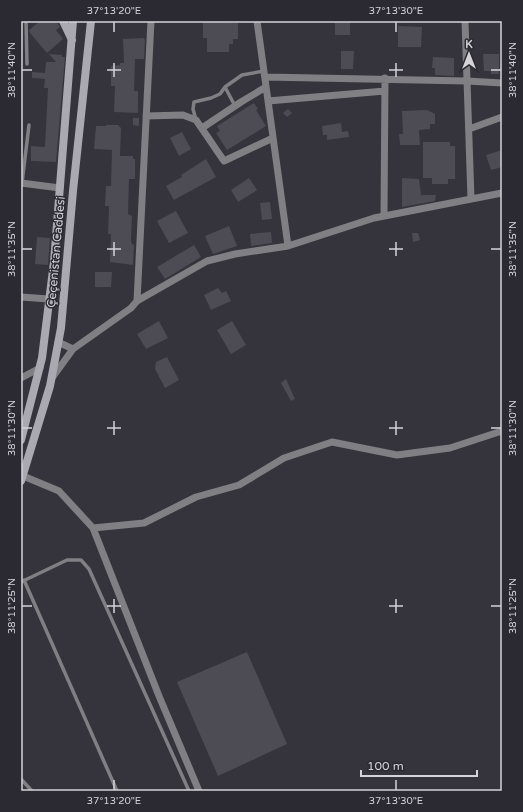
<svg xmlns="http://www.w3.org/2000/svg" width="523" height="812" font-family="'Varela Round',sans-serif">
  <style>
    .building { fill: #4d4b54 }
    .lines { fill: none; stroke-linecap: round; stroke-linejoin: round }
    .service { stroke: #807f83; stroke-width: 3.5 }
    .minor { stroke: #807f83; stroke-width: 7 }
    .secondary { stroke: #aaa8b0; stroke-width: 8 }
    .ticks { fill: none; stroke: #d5d3d9; stroke-width: 1.5 }
    .labels { text-anchor: middle; dominant-baseline: central; stroke-width: 3; stroke-linejoin: round; paint-order: stroke }
    .street-label { font-size: 12px; fill: #d5d3d9; stroke: #2b2931 }
    .neatline { fill: none; stroke: #d5d3d9; stroke-width: 1.5 }
    .ticks-label { font-size: 10px; text-anchor: middle; fill: #d5d3d9 }
  </style>
  <rect width="100%" height="100%" fill="#35333c"/>
  <!-- building -->
  <path class="building" d="M 40,21 L 56,21 L 60,27 L 56,30 L 63,39 L 47,53 L 30,33 L 29,30 Z
    M 203,21 L 238,23 L 238,39 L 233,39 L 233,44 L 229,44 L 229,52 L 207,52 L 207,38 L 203,38 Z
    M 335,21 L 350,21 L 350,35 L 335,35 Z
    M 398,26 L 422,27 L 421,47 L 398,47 Z
    M 144,38 L 145,40 L 144,59 L 135,59 L 134,91 L 138,91 L 138,113 L 114,112 L 115,86 L 111,86 L 111,66 L 120,65 L 120,63 L 124,63 L 123,39 Z
    M 341,51 L 354,51 L 353,69 L 341,69 Z
    M 49,54 L 62,55 L 62,57 L 65,57 L 56,162 L 31,161 L 31,146 L 45,147 L 48,88 L 44,88 L 45,79 L 32,78 L 32,72 L 45,73 L 46,62 L 56,62 Z
    M 483,54 L 499,54 L 499,74 L 491,74 L 491,71 L 484,71 Z
    M 433,57 L 454,58 L 454,76 L 435,75 L 435,68 L 432,68 Z
    M 254,103 L 258,109 L 256,110 L 266,126 L 227,150 L 216,133 L 220,131 L 217,126 Z
    M 288,109 L 292,113 L 287,117 L 283,113 Z
    M 427,110 L 435,114 L 435,124 L 430,124 L 430,129 L 419,130 L 420,145 L 400,145 L 399,134 L 403,134 L 402,111 Z
    M 133,118 L 139,118 L 139,126 L 133,125 Z
    M 341,123 L 342,132 L 348,131 L 349,137 L 327,140 L 327,135 L 323,135 L 322,126 Z
    M 106,125 L 118,125 L 121,128 L 120,156 L 133,156 L 133,159 L 135,159 L 135,179 L 129,179 L 128,214 L 132,216 L 131,241 L 132,244 L 134,245 L 133,265 L 110,262 L 111,234 L 108,234 L 109,206 L 105,206 L 106,186 L 111,186 L 112,150 L 94,149 L 96,126 L 106,126 Z
    M 182,132 L 191,149 L 179,156 L 170,138 Z
    M 423,142 L 450,142 L 450,146 L 455,146 L 455,179 L 448,179 L 448,184 L 432,184 L 432,178 L 423,178 Z
    M 502,150 L 502,167 L 491,170 L 486,155 Z
    M 206,159 L 216,177 L 174,200 L 166,186 L 182,177 L 181,175 Z
    M 249,178 L 257,190 L 238,202 L 231,190 Z
    M 402,178 L 419,179 L 421,195 L 436,195 L 435,201 L 402,207 Z
    M 270,202 L 272,219 L 262,220 L 260,203 Z
    M 176,211 L 188,233 L 169,243 L 157,221 Z
    M 229,226 L 237,246 L 213,254 L 205,236 Z
    M 271,232 L 272,243 L 251,246 L 250,234 Z
    M 412,233 L 418,233 L 420,240 L 413,242 Z
    M 37,237 L 50,238 L 48,265 L 35,264 Z
    M 194,245 L 201,257 L 165,279 L 157,267 Z
    M 95,272 L 112,272 L 111,287 L 95,287 Z
    M 218,288 L 222,293 L 226,291 L 231,301 L 211,310 L 204,295 Z
    M 159,321 L 168,338 L 146,349 L 137,334 Z
    M 232,321 L 246,345 L 231,354 L 217,330 Z
    M 167,357 L 179,380 L 165,388 L 155,369 L 156,362 Z
    M 286,379 L 295,399 L 291,401 L 281,383 Z
    M 247,652 L 287,744 L 218,776 L 177,682 Z"/>
  <g class="lines">
    <!-- service -->
    <path class="service" d="M 26,21 L 27,64
      M 225,87 L 235,106
      M 196,120 L 193,109 L 194,102 L 211,98 L 220,94 L 225,87 L 242,75 L 264,71
      M 22,183 L 29,125
      M 24,580 L 117,791
      M 21,582 L 67,560 L 81,560 L 89,569 L 189,791
      M 21,779 L 32,791"/>
    <!-- minor -->
    <path class="minor" d="M 257,21 L 288,246
      M 465,21 L 471,199
      M 265,77 L 467,81 L 502,83
      M 268,101 L 385,91
      M 146,116 L 183,115 L 196,120 L 224,161 L 273,138
      M 202,128 L 241,102 L 266,87
      M 469,129 L 502,117
      M 21,183 L 60,188
      M 384,216 L 385,78
      M 21,297 L 49,299
      M 137,301 L 151,21
      M 58,342 L 73,349
      M 21,378 L 40,368
      M 52,378 L 73,349 L 131,308 L 137,301 L 207,261 L 235,254 L 288,246 L 374,218 L 502,193
      M 23,476 L 59,491 L 93,528 L 159,696 L 199,791
      M 93,528 L 144,523 L 196,497 L 239,485 L 284,458 L 332,442 L 397,455 L 450,448 L 502,431"/>
    <!-- secondary -->
    <path class="secondary" d="M 63,21 L 72,40
      M 21,440 L 42,358 L 54,262 L 73,21
      M 21,481 L 50,386 L 61,328 L 73,191 L 91,21"/>
  </g>
  <!-- ticks -->
  <path class="ticks" d="M 114,22 L 114,32M 396,22 L 396,32M 114,63 L 114,77M 396,63 L 396,77M 22,70 L 32,70M 107,70 L 121,70M 389,70 L 403,70M 491,70 L 501,70M 114,242 L 114,256M 396,242 L 396,256M 22,249 L 32,249M 107,249 L 121,249M 389,249 L 403,249M 491,249 L 501,249M 114,421 L 114,435M 396,421 L 396,435M 22,428 L 32,428M 107,428 L 121,428M 389,428 L 403,428M 491,428 L 501,428M 114,599 L 114,613M 396,599 L 396,613M 22,606 L 32,606M 107,606 L 121,606M 389,606 L 403,606M 491,606 L 501,606M 114,780 L 114,790M 396,780 L 396,790"/>
  <g class="labels">
    <!-- street labels -->
    <g class="street-label">
      <text transform="translate(56 252) rotate(-85)">Çeçenistan Caddesi</text>
    </g>
  </g>
  <!-- border -->
  <rect width="523" height="812" fill="none" stroke="#2b2931" stroke-width="44"/>
  <!-- north arrow -->
  <g transform="translate(469 54)" stroke="#2b2931" stroke-width="3" paint-order="stroke">
  <path d="M0-3L7 15L0 10L-7 15Z" fill="#d5d3d9"/>
  <text y="-6" font-size="11" font-weight="bold" text-anchor="middle" fill="#d5d3d9">K</text>
  </g>
  <!-- scale -->
  <path d="M361 770v6h116v-6" fill="none" stroke="#d5d3d9" stroke-width="2"/>
  <text x="367" y="770" font-size="12" fill="#d5d3d9" stroke="#2b2931" stroke-width="3" paint-order="stroke">100 m</text>
  <rect x="22" y="22" width="479" height="768" class="neatline"/>
  <g class="ticks-label">
    <text x="114" y="14">37°13'20"E</text>
    <text x="396" y="14">37°13'30"E</text>
    <text transform="translate(11 70) rotate(-90)" y="4">38°11'40"N</text>
    <text transform="translate(512 70) rotate(-90)" y="4">38°11'40"N</text>
    <text transform="translate(11 249) rotate(-90)" y="4">38°11'35"N</text>
    <text transform="translate(512 249) rotate(-90)" y="4">38°11'35"N</text>
    <text transform="translate(11 428) rotate(-90)" y="4">38°11'30"N</text>
    <text transform="translate(512 428) rotate(-90)" y="4">38°11'30"N</text>
    <text transform="translate(11 606) rotate(-90)" y="4">38°11'25"N</text>
    <text transform="translate(512 606) rotate(-90)" y="4">38°11'25"N</text>
    <text x="114" y="804">37°13'20"E</text>
    <text x="396" y="804">37°13'30"E</text>
  </g>
</svg>
